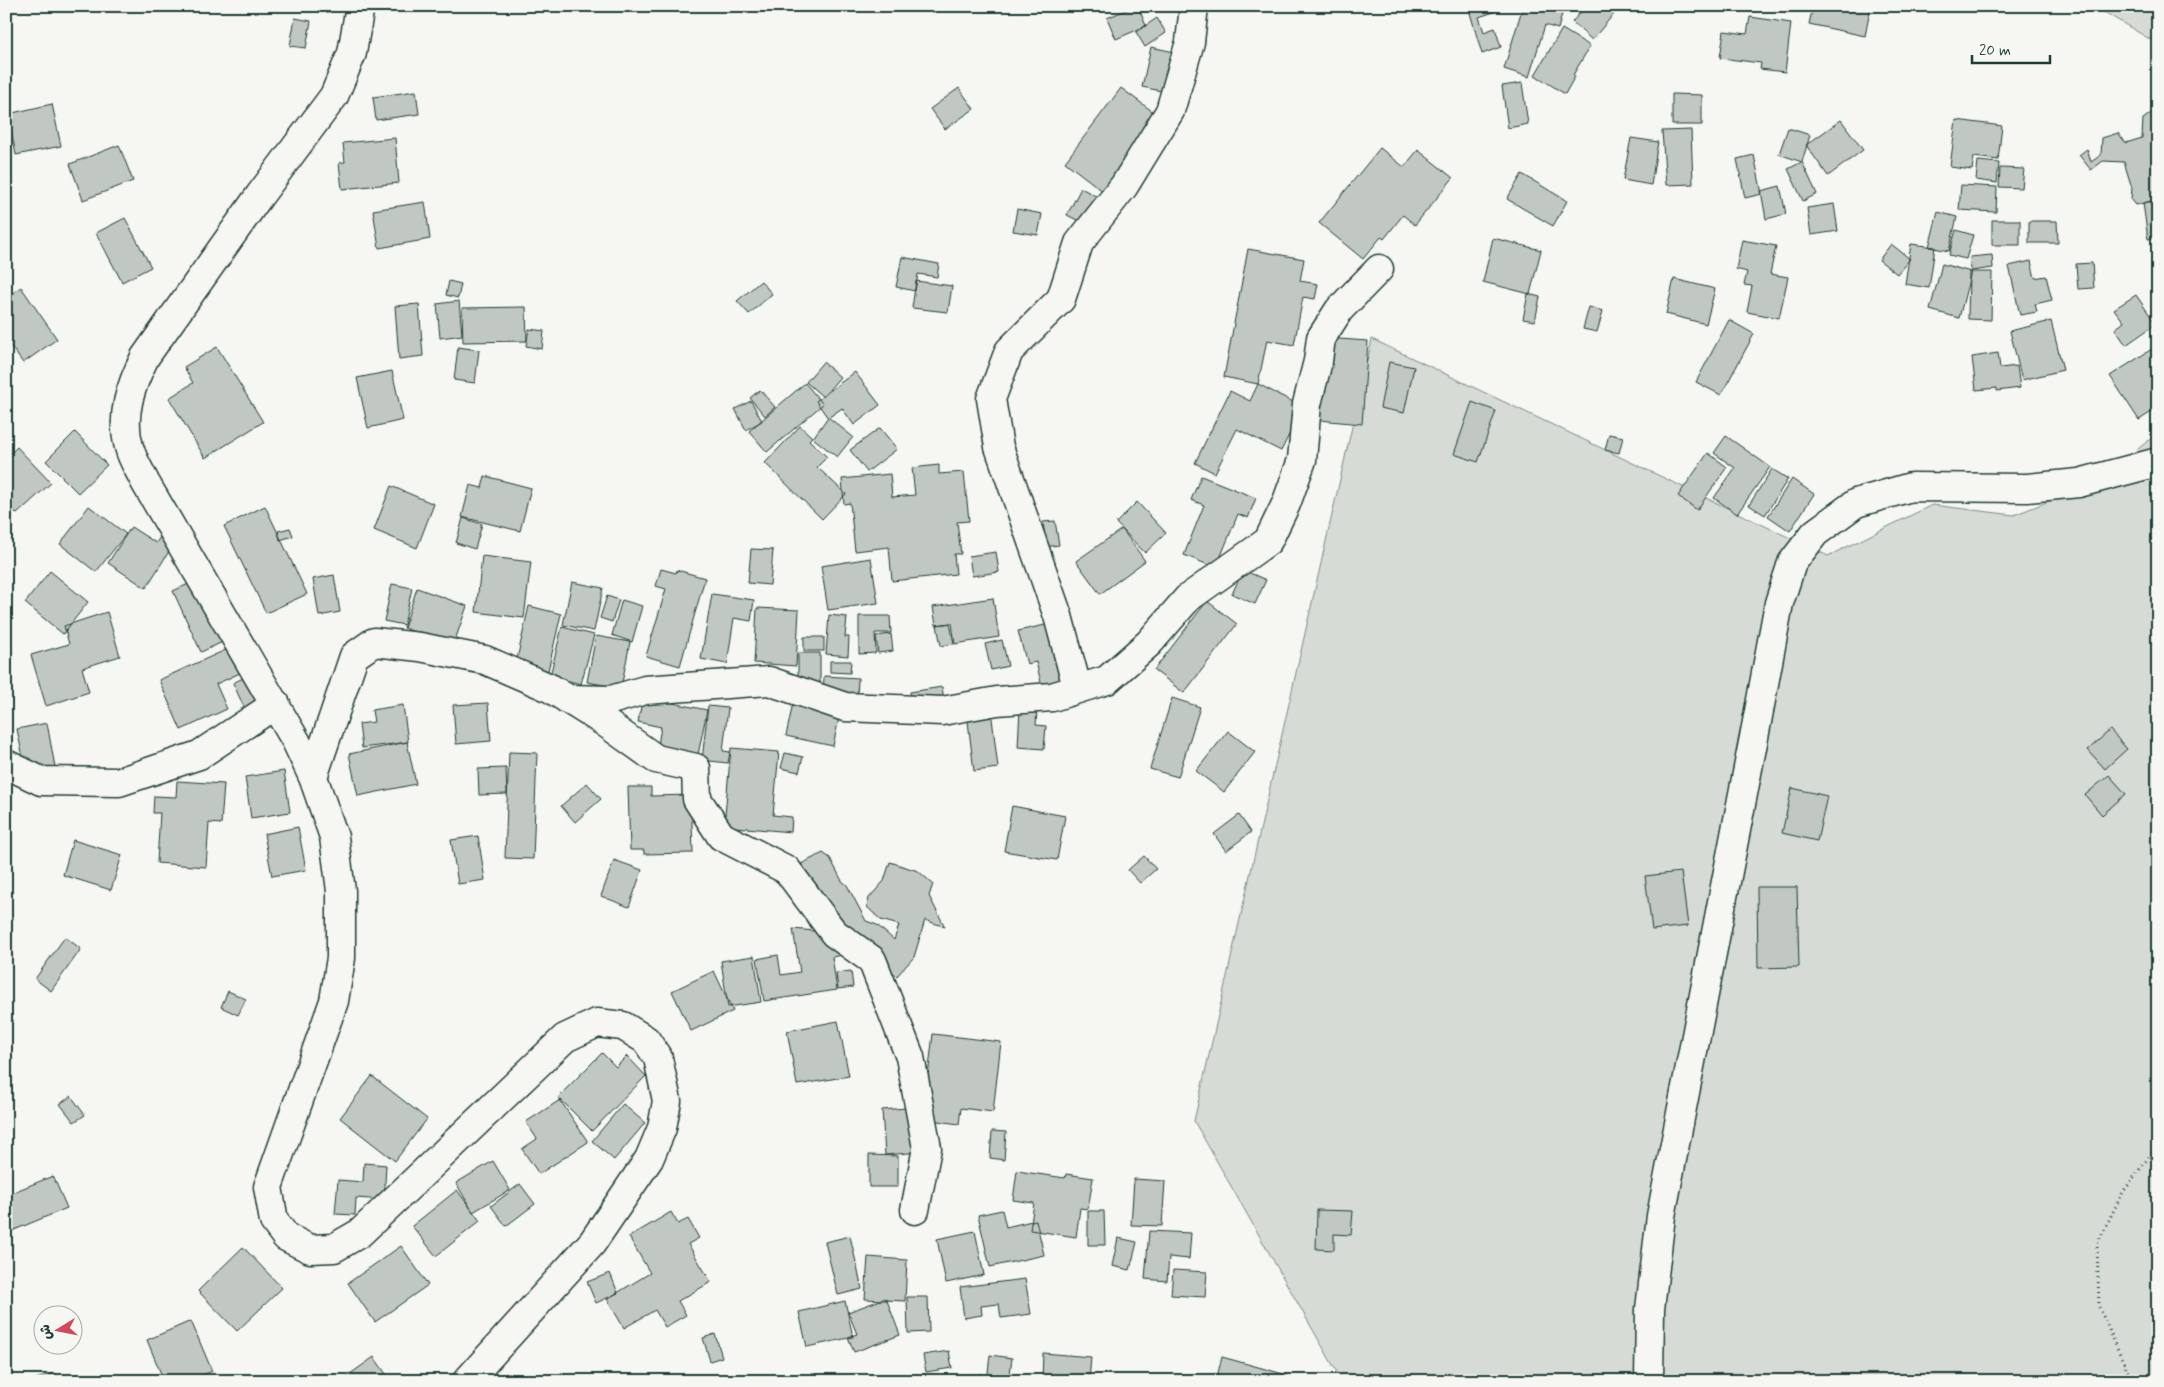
<svg xmlns="http://www.w3.org/2000/svg" width="2164" height="1387" font-family="Mynerve,'Playpen Sans Arabic',sans-serif">
  <style>
    .green { fill: #d6dbd6; stroke: #7a8c85 }
    .building { fill: #c1c8c3; stroke: #1f3d34 }
    .lines { fill: none; stroke-linecap: round; stroke-linejoin: round }
    .minor-casing { stroke: #1f3d34; stroke-width: 31 }
    .secondary-casing { stroke: #1f3d34; stroke-width: 31 }
    .path { stroke: #1f3d34; stroke-width: 3; stroke-dasharray: 1 4; stroke-linecap: butt }
    .minor { stroke: #f6f6f2; stroke-width: 28 }
    .secondary { stroke: #f6f6f2; stroke-width: 28 }
  </style>
  <rect width="100%" height="100%" fill="#f6f6f2"/>
  <filter id="ink" filterUnits="userSpaceOnUse"><feTurbulence type="fractalNoise" baseFrequency=".02" numOctaves="2"/><feDisplacementMap in="SourceGraphic" scale="10" xChannelSelector="R" yChannelSelector="G"/><feConvolveMatrix kernelMatrix="1 2 1 2 8 2 1 2 1" color-interpolation-filters="sRGB"/></filter>
  <g filter="url(#ink)">
    <!-- green -->
    <path class="green" d="M 2094,6 L 2158,6 L 2158,44 Z
      M 1372,339 L 1828,556 L 1932,505 L 2014,515 L 2095,483 L 2158,433 L 2158,1381 L 1342,1381 L 1194,1121 Z"/>
    <!-- building -->
    <path class="building" d="M 1135,6 L 1138,6 L 1146,26 L 1116,39 L 1107,18 Z
      M 1468,6 L 1492,6 L 1494,12 L 1479,17 L 1484,32 L 1495,28 L 1501,47 L 1482,54 Z
      M 1523,6 L 1564,6 L 1558,29 L 1545,25 L 1529,77 L 1504,69 Z
      M 1586,6 L 1615,6 L 1618,9 L 1592,40 L 1572,22 Z
      M 1813,6 L 1871,6 L 1865,36 L 1809,24 Z
      M 1750,17 L 1791,23 L 1785,72 L 1760,69 L 1761,63 L 1720,58 L 1724,31 L 1747,34 Z
      M 295,18 L 311,21 L 306,48 L 290,46 Z
      M 1157,18 L 1166,33 L 1145,47 L 1136,32 Z
      M 1562,29 L 1590,46 L 1573,75 L 1575,76 L 1565,94 L 1535,75 Z
      M 1151,47 L 1174,52 L 1166,92 L 1142,87 Z
      M 1522,83 L 1528,124 L 1508,128 L 1502,86 Z
      M 959,88 L 974,109 L 945,129 L 930,109 Z
      M 1121,88 L 1160,117 L 1104,192 L 1065,162 Z
      M 416,91 L 419,114 L 376,120 L 373,97 Z
      M 1672,94 L 1702,95 L 1702,125 L 1672,125 Z
      M 52,104 L 61,146 L 16,155 L 8,114 Z
      M 2158,108 L 2158,199 L 2136,205 L 2131,199 L 2132,188 L 2124,162 L 2103,161 L 2091,170 L 2079,155 L 2087,149 L 2091,162 L 2101,155 L 2102,138 L 2118,133 L 2126,143 L 2142,138 L 2143,119 Z
      M 1841,120 L 1863,150 L 1828,176 L 1806,145 Z
      M 1956,120 L 2002,126 L 1998,160 L 1974,157 L 1972,170 L 1950,167 Z
      M 1788,128 L 1810,135 L 1802,162 L 1779,154 Z
      M 1691,130 L 1693,184 L 1666,185 L 1662,131 Z
      M 395,138 L 399,183 L 342,189 L 339,163 L 345,162 L 343,143 Z
      M 1631,138 L 1658,142 L 1651,185 L 1623,180 Z
      M 119,145 L 133,181 L 83,200 L 70,164 Z
      M 1380,148 L 1404,167 L 1418,150 L 1453,178 L 1415,225 L 1403,215 L 1384,239 L 1381,237 L 1363,259 L 1319,223 Z
      M 1754,155 L 1762,194 L 1745,198 L 1737,159 Z
      M 1978,161 L 1999,163 L 1997,183 L 1976,180 Z
      M 1802,162 L 1817,194 L 1803,201 L 1788,169 Z
      M 2000,168 L 2024,169 L 2022,188 L 1999,187 Z
      M 1522,174 L 1567,201 L 1553,226 L 1507,199 Z
      M 1961,185 L 1997,187 L 1996,212 L 1959,210 Z
      M 1780,186 L 1786,214 L 1766,219 L 1761,191 Z
      M 1081,188 L 1103,200 L 1089,226 L 1067,215 Z
      M 2158,200 L 2158,237 L 2148,239 L 2143,203 Z
      M 425,202 L 430,239 L 379,248 L 373,210 Z
      M 1834,204 L 1838,231 L 1811,235 L 1807,208 Z
      M 1017,209 L 1042,214 L 1038,235 L 1013,231 Z
      M 1938,212 L 1957,217 L 1949,251 L 1929,247 Z
      M 125,218 L 151,267 L 122,282 L 96,233 Z
      M 1992,220 L 2020,220 L 2020,245 L 1992,245 Z
      M 2029,221 L 2057,221 L 2058,243 L 2029,243 Z
      M 1956,230 L 1973,235 L 1966,259 L 1949,255 Z
      M 1493,238 L 1541,250 L 1530,294 L 1483,282 Z
      M 1742,240 L 1776,246 L 1770,274 L 1788,277 L 1779,318 L 1747,312 L 1752,286 L 1744,285 L 1747,272 L 1736,269 Z
      M 1891,244 L 1910,259 L 1897,274 L 1879,260 Z
      M 1911,244 L 1935,247 L 1929,288 L 1905,284 Z
      M 1248,249 L 1304,259 L 1300,281 L 1318,284 L 1315,299 L 1303,297 L 1294,345 L 1267,340 L 1258,384 L 1224,377 Z
      M 1992,255 L 1993,268 L 1971,271 L 1970,257 Z
      M 902,257 L 939,264 L 937,277 L 918,274 L 915,291 L 896,287 Z
      M 2031,261 L 2035,278 L 2046,276 L 2052,300 L 2035,304 L 2037,312 L 2020,315 L 2009,266 Z
      M 2092,263 L 2094,288 L 2078,289 L 2076,264 Z
      M 1942,264 L 1971,272 L 1959,318 L 1930,310 Z
      M 1969,272 L 1992,272 L 1991,320 L 1968,319 Z
      M 6,275 L 12,293 L 6,295 Z
      M 1674,279 L 1715,289 L 1706,324 L 1666,314 Z
      M 449,281 L 461,284 L 458,298 L 446,295 Z
      M 761,281 L 772,294 L 749,314 L 737,301 Z
      M 916,281 L 952,286 L 948,312 L 912,308 Z
      M 21,287 L 57,339 L 23,363 L 6,340 L 6,298 Z
      M 1528,294 L 1540,297 L 1535,321 L 1523,319 Z
      M 2136,295 L 2156,324 L 2126,345 L 2115,329 L 2124,322 L 2114,309 Z
      M 459,301 L 462,335 L 440,338 L 437,304 Z
      M 419,304 L 423,356 L 399,359 L 395,306 Z
      M 526,307 L 527,341 L 463,342 L 462,308 Z
      M 1589,307 L 1603,311 L 1597,332 L 1583,329 Z
      M 1729,320 L 1754,334 L 1721,395 L 1696,382 Z
      M 2051,321 L 2063,370 L 2022,380 L 2010,331 Z
      M 529,329 L 544,331 L 542,349 L 526,346 Z
      M 1325,338 L 1368,341 L 1362,424 L 1319,420 Z
      M 2158,345 L 2158,408 L 2139,420 L 2110,376 Z
      M 217,347 L 263,422 L 205,458 L 169,398 L 193,383 L 184,367 Z
      M 458,347 L 479,350 L 475,383 L 454,380 Z
      M 1998,353 L 2000,368 L 2017,366 L 2020,388 L 1997,391 L 1997,388 L 1976,390 L 1972,357 Z
      M 823,362 L 840,377 L 823,397 L 806,382 Z
      M 1389,362 L 1414,367 L 1404,413 L 1380,408 Z
      M 392,371 L 403,420 L 368,428 L 357,378 Z
      M 855,372 L 880,405 L 854,425 L 842,408 L 828,418 L 816,401 Z
      M 805,383 L 823,404 L 767,452 L 749,431 Z
      M 1258,384 L 1303,407 L 1281,451 L 1237,429 L 1215,473 L 1195,463 L 1230,391 L 1250,401 Z
      M 760,390 L 775,407 L 765,416 L 750,398 Z
      M 751,401 L 762,421 L 746,430 L 735,409 Z
      M 1472,402 L 1496,411 L 1478,462 L 1454,454 Z
      M 828,417 L 853,437 L 837,457 L 813,438 Z
      M 800,426 L 812,437 L 809,440 L 827,457 L 817,467 L 846,494 L 822,519 L 765,463 Z
      M 880,428 L 897,449 L 867,472 L 850,450 Z
      M 75,432 L 107,465 L 78,493 L 46,461 Z
      M 1609,434 L 1623,437 L 1619,453 L 1605,450 Z
      M 1726,436 L 1770,467 L 1737,514 L 1714,498 L 1735,468 L 1714,453 Z
      M 17,447 L 51,483 L 17,514 L 6,503 L 6,458 Z
      M 1708,453 L 1727,467 L 1697,510 L 1678,496 Z
      M 939,465 L 939,474 L 964,472 L 969,521 L 957,522 L 961,554 L 954,554 L 956,574 L 892,581 L 889,547 L 855,551 L 850,503 L 844,504 L 842,479 L 890,474 L 892,497 L 915,495 L 912,468 Z
      M 1772,469 L 1788,479 L 1765,515 L 1749,505 Z
      M 485,476 L 531,488 L 520,531 L 462,517 L 470,485 L 482,488 Z
      M 1201,476 L 1256,498 L 1248,518 L 1238,514 L 1216,568 L 1184,555 L 1204,505 L 1191,500 Z
      M 1792,479 L 1814,494 L 1790,531 L 1768,516 Z
      M 391,486 L 434,504 L 417,548 L 374,530 Z
      M 1137,502 L 1166,533 L 1145,553 L 1116,523 Z
      M 89,506 L 126,534 L 96,572 L 60,544 Z
      M 265,506 L 307,594 L 266,613 L 224,526 Z
      M 463,518 L 482,524 L 475,549 L 456,543 Z
      M 1055,521 L 1059,545 L 1046,547 L 1043,522 Z
      M 131,527 L 156,543 L 160,537 L 173,545 L 146,588 L 108,563 Z
      M 290,528 L 293,536 L 280,540 L 278,531 Z
      M 1122,529 L 1145,561 L 1100,594 L 1076,561 Z
      M 751,549 L 773,550 L 770,585 L 748,583 Z
      M 996,552 L 999,572 L 972,576 L 969,556 Z
      M 482,556 L 531,562 L 524,618 L 476,612 Z
      M 871,558 L 878,603 L 828,610 L 821,566 Z
      M 661,569 L 676,573 L 677,570 L 705,578 L 680,666 L 646,656 L 666,589 L 656,586 Z
      M 1243,570 L 1266,580 L 1255,604 L 1232,594 Z
      M 50,571 L 88,602 L 63,634 L 25,603 Z
      M 334,575 L 340,612 L 319,616 L 313,579 Z
      M 193,582 L 227,640 L 201,652 L 173,591 Z
      M 572,582 L 603,588 L 594,631 L 563,625 Z
      M 392,584 L 412,588 L 404,625 L 384,621 Z
      M 417,588 L 467,606 L 453,646 L 404,628 Z
      M 712,594 L 754,600 L 751,621 L 734,618 L 727,664 L 701,659 Z
      M 607,596 L 619,600 L 612,622 L 600,618 Z
      M 993,598 L 999,637 L 955,644 L 952,623 L 936,625 L 933,607 Z
      M 622,600 L 642,606 L 632,642 L 612,635 Z
      M 1207,601 L 1237,624 L 1184,693 L 1154,670 Z
      M 529,606 L 561,614 L 547,675 L 515,668 Z
      M 757,608 L 799,610 L 796,666 L 754,663 Z
      M 107,612 L 120,656 L 82,668 L 89,692 L 46,706 L 31,655 L 69,644 L 64,626 Z
      M 829,615 L 847,617 L 845,637 L 849,637 L 848,656 L 826,654 Z
      M 859,616 L 890,616 L 891,633 L 875,633 L 876,653 L 859,654 Z
      M 950,623 L 954,644 L 941,646 L 937,625 Z
      M 1054,623 L 1069,684 L 1043,690 L 1036,662 L 1027,664 L 1018,631 Z
      M 562,627 L 594,635 L 581,684 L 550,676 Z
      M 891,634 L 893,651 L 878,653 L 876,636 Z
      M 596,636 L 630,642 L 621,688 L 587,682 Z
      M 804,637 L 824,637 L 824,651 L 804,651 Z
      M 1002,640 L 1008,666 L 991,670 L 985,644 Z
      M 230,648 L 240,673 L 216,684 L 227,709 L 181,730 L 159,680 Z
      M 798,653 L 820,653 L 820,690 L 798,691 Z
      M 830,661 L 851,661 L 850,673 L 830,672 Z
      M 251,674 L 267,708 L 248,716 L 233,683 Z
      M 824,676 L 858,678 L 857,699 L 823,698 Z
      M 942,687 L 945,706 L 913,711 L 910,692 Z
      M 643,697 L 707,710 L 697,760 L 657,751 L 661,727 L 638,722 Z
      M 1172,698 L 1200,707 L 1178,777 L 1150,769 Z
      M 488,703 L 491,741 L 456,744 L 453,705 Z
      M 793,703 L 840,713 L 833,746 L 786,736 Z
      M 403,705 L 408,742 L 362,748 L 359,724 L 374,722 L 372,710 Z
      M 708,706 L 728,708 L 723,751 L 730,752 L 728,763 L 702,760 Z
      M 1020,708 L 1037,709 L 1036,725 L 1046,726 L 1044,749 L 1018,747 Z
      M 991,710 L 998,768 L 974,771 L 967,713 Z
      M 47,723 L 55,767 L 26,772 L 17,729 Z
      M 2110,730 L 2127,749 L 2105,769 L 2088,750 Z
      M 1228,731 L 1255,752 L 1224,792 L 1196,771 Z
      M 407,742 L 416,784 L 358,796 L 349,754 Z
      M 731,748 L 779,752 L 773,815 L 792,817 L 791,832 L 724,826 Z
      M 509,752 L 537,753 L 533,859 L 505,858 Z
      M 785,753 L 803,757 L 799,772 L 781,768 Z
      M 506,768 L 507,794 L 479,795 L 478,769 Z
      M 284,771 L 290,812 L 251,818 L 245,777 Z
      M 2109,775 L 2126,794 L 2102,815 L 2085,795 Z
      M 177,781 L 224,784 L 221,824 L 209,823 L 206,867 L 157,863 L 160,813 L 153,813 L 154,796 L 176,797 Z
      M 587,783 L 601,799 L 575,822 L 561,806 Z
      M 628,787 L 651,787 L 651,796 L 691,795 L 693,853 L 644,854 L 644,850 L 630,850 Z
      M 1792,788 L 1827,796 L 1817,841 L 1782,833 Z
      M 1012,806 L 1065,816 L 1057,860 L 1004,851 Z
      M 1239,815 L 1251,832 L 1226,851 L 1214,834 Z
      M 298,827 L 306,870 L 272,876 L 264,834 Z
      M 478,836 L 485,880 L 458,884 L 451,840 Z
      M 73,840 L 122,855 L 111,890 L 63,875 Z
      M 823,853 L 830,858 L 842,881 L 847,885 L 866,921 L 877,925 L 894,940 L 899,925 L 881,920 L 867,907 L 869,898 L 884,881 L 890,862 L 918,871 L 933,884 L 929,896 L 945,927 L 925,920 L 914,957 L 897,976 L 861,944 L 825,918 L 797,866 Z
      M 1144,856 L 1156,869 L 1140,883 L 1128,870 Z
      M 614,860 L 642,870 L 629,907 L 601,896 Z
      M 1681,872 L 1688,926 L 1652,930 L 1645,876 Z
      M 1757,887 L 1797,887 L 1799,967 L 1758,968 Z
      M 793,929 L 826,932 L 842,955 L 832,957 L 837,990 L 764,1001 L 757,959 L 778,955 L 781,975 L 800,972 Z
      M 65,937 L 81,949 L 51,991 L 35,979 Z
      M 754,956 L 761,1002 L 728,1007 L 721,961 Z
      M 714,971 L 733,1011 L 691,1031 L 672,991 Z
      M 851,971 L 853,987 L 838,989 L 836,973 Z
      M 228,991 L 246,999 L 238,1015 L 221,1007 Z
      M 838,1021 L 849,1076 L 797,1085 L 787,1031 Z
      M 933,1034 L 1001,1042 L 993,1112 L 961,1108 L 959,1124 L 923,1119 Z
      M 602,1053 L 616,1067 L 627,1056 L 646,1076 L 592,1131 L 558,1097 Z
      M 372,1076 L 427,1119 L 395,1161 L 340,1118 Z
      M 71,1096 L 85,1115 L 74,1122 L 60,1104 Z
      M 560,1100 L 588,1142 L 539,1174 L 522,1149 L 537,1139 L 526,1122 Z
      M 623,1104 L 645,1123 L 614,1160 L 592,1141 Z
      M 918,1107 L 921,1152 L 885,1155 L 882,1110 Z
      M 992,1131 L 1006,1132 L 1004,1160 L 990,1158 Z
      M 869,1155 L 898,1156 L 898,1187 L 869,1187 Z
      M 493,1161 L 510,1190 L 473,1212 L 456,1183 Z
      M 364,1163 L 386,1165 L 384,1200 L 356,1198 L 355,1215 L 335,1214 L 338,1180 L 363,1182 Z
      M 1017,1171 L 1065,1178 L 1066,1174 L 1093,1178 L 1088,1209 L 1080,1208 L 1076,1237 L 1030,1230 L 1034,1203 L 1013,1200 Z
      M 53,1176 L 67,1208 L 7,1233 L 6,1195 Z
      M 1134,1179 L 1165,1181 L 1162,1226 L 1131,1225 Z
      M 520,1184 L 535,1204 L 506,1226 L 491,1206 Z
      M 457,1190 L 480,1221 L 436,1256 L 412,1226 Z
      M 1002,1210 L 1006,1227 L 1036,1220 L 1044,1255 L 990,1267 L 978,1215 Z
      M 1317,1210 L 1353,1211 L 1351,1235 L 1334,1234 L 1334,1250 L 1316,1249 Z
      M 1088,1211 L 1104,1211 L 1105,1245 L 1088,1245 Z
      M 671,1212 L 678,1224 L 688,1219 L 699,1238 L 688,1244 L 711,1282 L 678,1301 L 686,1315 L 665,1327 L 655,1310 L 624,1328 L 607,1299 L 650,1273 L 629,1237 Z
      M 975,1231 L 984,1275 L 946,1283 L 937,1239 Z
      M 1149,1231 L 1191,1233 L 1189,1259 L 1169,1257 L 1167,1281 L 1145,1279 Z
      M 850,1236 L 862,1289 L 838,1295 L 825,1242 Z
      M 1118,1238 L 1137,1242 L 1130,1270 L 1112,1266 Z
      M 401,1246 L 428,1285 L 375,1322 L 348,1283 Z
      M 243,1247 L 282,1288 L 237,1331 L 198,1291 Z
      M 868,1257 L 907,1260 L 905,1301 L 865,1299 Z
      M 1173,1270 L 1207,1272 L 1205,1297 L 1171,1295 Z
      M 610,1273 L 618,1293 L 596,1303 L 587,1282 Z
      M 1025,1279 L 1031,1314 L 1001,1318 L 999,1304 L 981,1306 L 982,1315 L 964,1318 L 960,1287 Z
      M 907,1297 L 928,1297 L 929,1332 L 908,1333 Z
      M 886,1298 L 900,1335 L 854,1352 L 848,1337 L 857,1334 L 848,1312 Z
      M 845,1301 L 853,1337 L 807,1347 L 799,1312 Z
      M 191,1321 L 212,1371 L 190,1381 L 164,1381 L 147,1340 Z
      M 715,1334 L 722,1357 L 710,1361 L 703,1338 Z
      M 949,1351 L 952,1368 L 926,1372 L 923,1355 Z
      M 1043,1353 L 1091,1357 L 1089,1381 L 1042,1381 Z
      M 990,1355 L 1012,1358 L 1009,1381 L 987,1381 Z
      M 374,1357 L 391,1381 L 344,1381 L 343,1379 Z
      M 1222,1357 L 1287,1375 L 1285,1381 L 1216,1381 Z
      M 55,1373 L 58,1381 L 29,1381 Z
      M 982,1374 L 983,1381 L 961,1381 L 961,1377 Z"/>
    <g class="lines">
      <!-- minor casing -->
      <g class="minor-casing">
        <path id="minor" d="M 1077,687 L 1058,616 L 999,447 L 991,399 L 1009,351 L 1061,299 L 1079,243 L 1124,186 L 1170,111 L 1190,42 L 1194,6
          M 567,699 L 611,700 L 645,690 L 769,681 L 845,707 L 942,711 L 997,701 L 1052,697 L 1107,680 L 1149,643 L 1188,598 L 1268,541 L 1286,504 L 1302,460 L 1307,404 L 1318,361 L 1321,338 L 1339,310 L 1379,269
          M 6,764 L 41,781 L 119,782 L 199,755 L 276,704
          M 313,777 L 354,656 L 374,642 L 420,647 L 485,660 L 550,688 L 603,721 L 656,759 L 696,768 L 697,799 L 721,836 L 787,870 L 834,933 L 872,960 L 910,1057 L 927,1148 L 915,1210"/>
      </g>
      <!-- secondary casing -->
      <g class="secondary-casing">
        <path id="secondary" d="M 360,6 L 352,53 L 334,96 L 260,195 L 145,357 C 131,385 120,415 129,447 C 132,459 140,471 145,482 L 296,741 L 313,777 L 334,837 L 341,891 L 341,958 L 334,1001 L 268,1187 L 274,1221 L 286,1237 L 310,1249 L 334,1248 L 360,1233 L 565,1038 L 597,1023 L 623,1026 L 646,1040 L 658,1058 L 667,1101 L 662,1128 L 649,1159 L 592,1243 L 467,1381
          M 1649,1381 L 1650,1309 L 1661,1216 L 1756,727 L 1779,603 L 1792,563 L 1815,533 L 1856,503 L 1911,487 L 2027,488 L 2079,483 L 2158,462"/>
      </g>
      <!-- path -->
      <path class="path" d="M 2132,1381 L 2099,1307 L 2097,1244 L 2123,1192 L 2158,1145"/>
      <!-- minor -->
      <use href="#minor" class="minor"/>
      <!-- secondary -->
      <use href="#secondary" class="secondary"/>
    </g>
  </g>
  <!-- margin -->
  <rect width="2164" height="1387" fill="none" stroke="#f6f6f2" stroke-width="25"/>
  <rect x="12" y="12" width="2139" height="1362" fill="none" stroke="#1f3d34" stroke-width="2" filter="url(#ink)"/>
  <!-- north arrow -->
  <g transform="translate(58 1330) rotate(260)"><circle r="24" fill="#f6f6f2" stroke="#a0aca6"/>
  <path d="M0-4L9 19L0 12L-9 19Z" fill="#d1495b"/>
  <text y="-8" font-size="14" font-weight="bold" text-anchor="middle" fill="#1f3d34">ش</text>
  </g>
  <!-- scale -->
  <path d="M1972 55v8h78v-8" fill="none" stroke="#1f3d34" stroke-width="2.5"/>
  <text x="1979" y="55" font-size="15" fill="#1f3d34" stroke="#f6f6f2" stroke-width="4" paint-order="stroke">20 m</text>
</svg>
